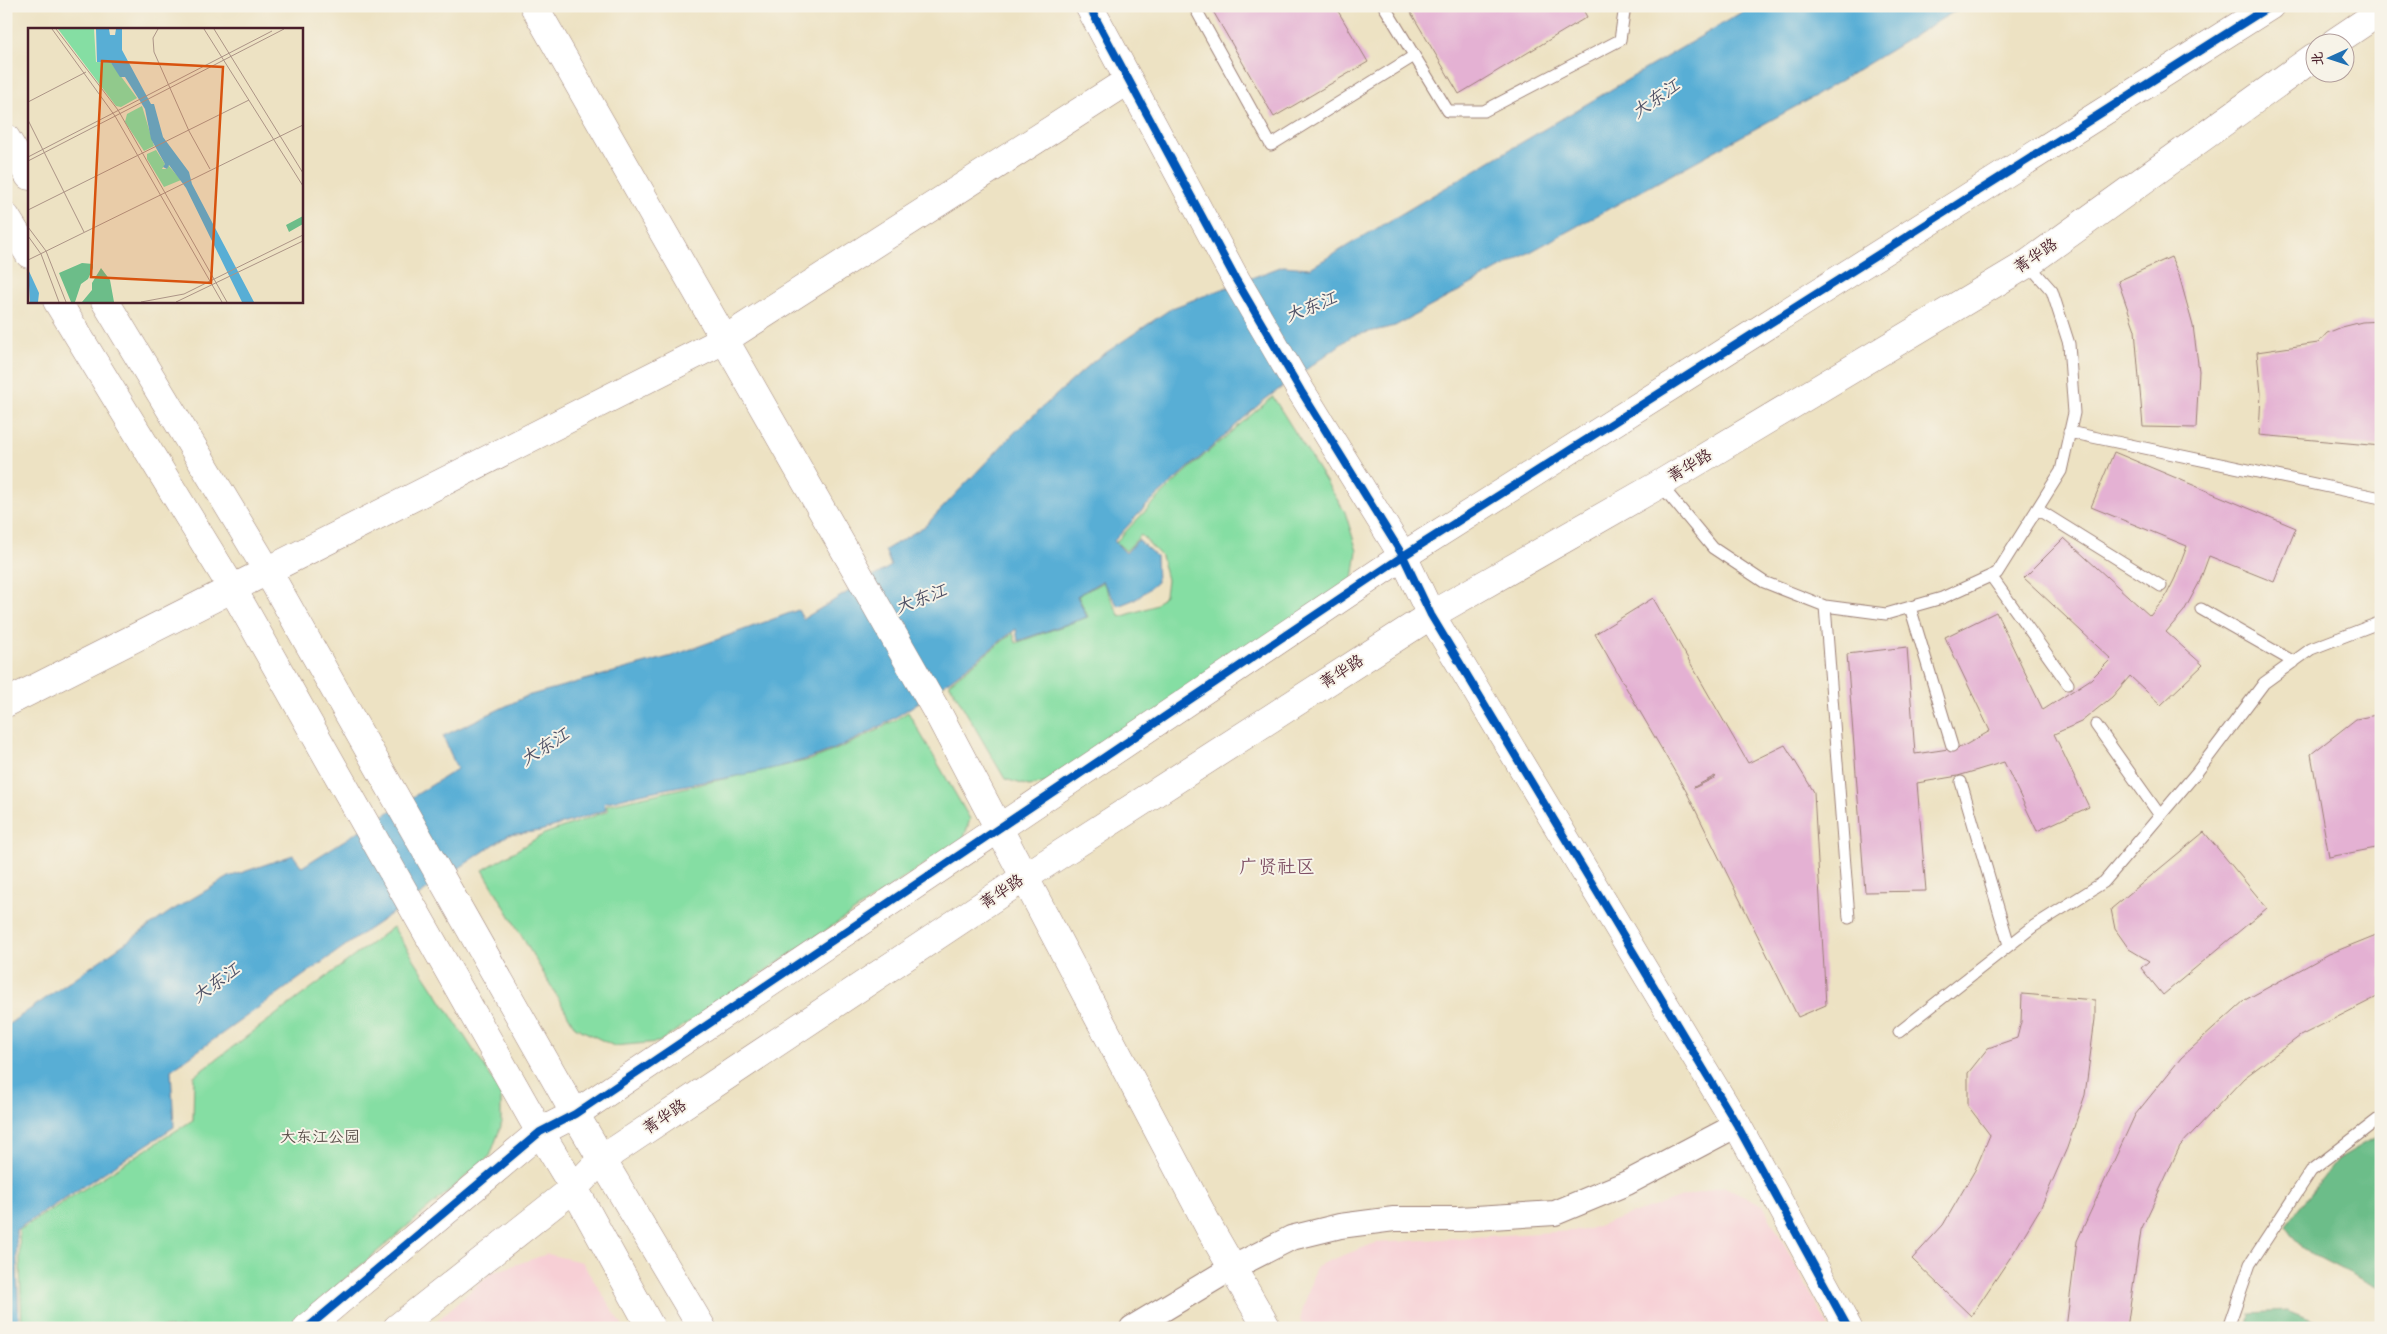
<svg xmlns="http://www.w3.org/2000/svg" width="2387" height="1334" font-family="'Balsamiq Sans','LXGW WenKai TC',sans-serif">
  <style>
    .built { fill: #f7cfd5 }
    .green { fill: #85dea3; stroke: #687e67 }
    .forest { fill: #6cbd89; stroke: #5b6e5a }
    .water { fill: #58aed5; stroke: #516680 }
    .building { fill: #e4b1d3; fill-rule: evenodd }
    .lines { fill: none; stroke-linecap: round; stroke-linejoin: round }
    .lane-casing { stroke: #9c8077; stroke-width: 13 }
    .street-casing { stroke: #9c8077; stroke-width: 26 }
    .secondary-casing { stroke: #9c8077; stroke-width: 29 }
    .lane { stroke: #fff; stroke-width: 11 }
    .street { stroke: #fff; stroke-width: 24 }
    .secondary { stroke: #fff; stroke-width: 28 }
    .cycleway-casing { stroke: #f7f3e8; stroke-width: 11 }
    .cycleway { stroke: #0057b8; stroke-width: 8 }
    .labels { text-anchor: middle; dominant-baseline: central; stroke-width: 4; stroke-linejoin: round; paint-order: stroke }
    .street-label { font-size: 16px; fill: #4a1f2b; stroke: #f7f3e8 }
    .park-label { font-size: 16px; fill: #594f49; stroke: #f7f3e8 }
    .water-label { font-size: 18px; font-style: italic; fill: #4f5166; stroke: #f7f3e8 }
    .quarter-label { font-size: 19px; fill: #805266; stroke: #f7f3e8 }
    .inset-road { fill: none; stroke: #ac9486; stroke-width: 1 }
    .view { fill: #d8530f; fill-opacity: 0.15; stroke: #d8530f; stroke-width: 2.5 }
    .inset-edge { fill: none; stroke: #4a1f2b; stroke-width: 2.5 }
  </style>
  <rect width="100%" height="100%" fill="#f7f3e8"/>
  <filter id="ink" filterUnits="userSpaceOnUse"><feTurbulence type="fractalNoise" baseFrequency=".02" numOctaves="2"/><feDisplacementMap in="SourceGraphic" scale="10" xChannelSelector="R" yChannelSelector="G"/><feConvolveMatrix kernelMatrix="1 2 1 2 8 2 1 2 1" color-interpolation-filters="sRGB"/></filter>
  <filter id="wash" filterUnits="userSpaceOnUse"><feTurbulence type="fractalNoise" baseFrequency=".0096" numOctaves="4" result="noise"/><feDisplacementMap in="SourceGraphic" scale="20" xChannelSelector="R" yChannelSelector="G"/><feGaussianBlur stdDeviation="1.12" result="paint"/><feColorMatrix in="noise" values="0 0 0 0 0 0 0 0 0 0 0 0 0 0 0 0 0 1.4 0 .05"/><feComposite in="paint" operator="in"/></filter>
  <g filter="url(#wash)">
    <rect width="100%" height="100%" fill="#ede2c3"/>
    <!-- built -->
    <path class="built" d="M 1724,1186 L 1763,1205 L 1829,1328 L 1305,1328 L 1300,1319 L 1316,1266 L 1375,1243 L 1586,1230 L 1685,1196 Z
      M 547,1254 L 582,1262 L 624,1328 L 429,1328 L 491,1273 Z"/>
    <!-- green -->
    <path class="green" d="M 1273,397 L 1345,512 L 1357,551 L 1353,580 L 1053,782 L 1029,786 L 1005,779 L 949,683 L 1013,633 L 1016,643 L 1088,617 L 1078,596 L 1103,582 L 1120,617 L 1154,606 L 1165,595 L 1167,580 L 1161,556 L 1141,535 L 1126,551 L 1116,542 C 1164,489 1218,442 1273,397 Z
      M 908,712 L 970,819 L 964,838 L 659,1042 L 614,1046 L 575,1027 L 483,870 L 544,834 L 608,811 L 606,805 L 810,760 C 845,747 877,732 908,712 Z
      M 393,927 L 501,1092 L 501,1126 L 490,1156 L 287,1328 L 22,1328 L 19,1230 L 193,1120 L 194,1076 Z"/>
    <!-- forest -->
    <path class="forest" d="M 2381,1134 L 2381,1289 L 2303,1249 L 2286,1225 L 2338,1159 Z
      M 2288,1311 L 2329,1328 L 2247,1328 L 2249,1313 Z"/>
    <!-- water -->
    <path class="water" d="M 1752,6 L 1963,6 L 1815,96 L 1395,326 L 1352,336 L 1263,401 L 1145,507 L 1114,541 L 1126,553 L 1138,540 L 1156,556 L 1157,582 L 1138,598 L 1118,606 L 1102,581 L 1077,596 L 1087,617 L 1018,641 L 1016,629 C 952,679 883,736 804,760 C 739,780 670,784 604,803 L 606,810 L 540,831 L 508,835 L 366,931 L 171,1070 L 174,1127 L 16,1230 L 19,1328 L 6,1328 L 6,1026 L 171,911 L 229,877 L 293,855 L 302,867 L 457,769 L 443,736 L 527,696 L 672,656 L 798,610 L 803,619 L 891,566 L 885,550 L 925,526 L 1017,430 L 1095,360 L 1172,308 L 1283,266 L 1310,268 Z"/>
    <g id="blocks">
      <!-- building -->
      <path class="building" d="M 1210,6 L 1335,6 L 1368,62 L 1274,117 Z
        M 1407,6 L 1581,6 L 1587,17 L 1459,94 Z
        M 2171,257 L 2179,275 L 2193,326 L 2199,371 L 2196,428 L 2143,427 L 2135,330 L 2118,281 Z
        M 2381,321 L 2381,446 L 2259,435 L 2261,393 L 2257,352 L 2318,343 L 2327,333 L 2342,327 L 2362,322 Z
        M 2114,452 L 2296,528 L 2274,582 L 2209,556 L 2199,583 L 2184,611 L 2166,632 L 2203,665 L 2161,705 L 2130,676 L 2112,697 L 2081,722 L 2054,734 L 2089,807 L 2037,831 L 2004,762 L 1958,776 L 1917,783 L 1926,891 L 1865,892 L 1847,654 L 1907,647 L 1915,754 L 1962,747 L 1990,731 L 1945,637 L 1996,612 L 2043,710 L 2091,679 L 2111,659 L 2024,578 L 2064,538 L 2150,616 L 2165,598 L 2175,578 L 2187,546 L 2091,507 Z
        M 1653,598 L 1748,763 L 1785,745 L 1814,792 L 1826,1005 L 1798,1017 L 1686,791 L 1595,634 ZM 1715,776 L 1716,777 L 1694,788 L 1694,787 Z
        M 2381,714 L 2381,847 L 2329,857 L 2311,754 L 2356,719 Z
        M 2204,832 L 2267,908 L 2163,995 L 2141,968 L 2149,961 L 2129,949 L 2115,929 L 2111,909 Z
        M 2381,933 L 2381,995 L 2300,1036 L 2244,1078 L 2180,1146 L 2141,1230 L 2127,1328 L 2066,1328 L 2077,1241 L 2135,1115 L 2181,1058 L 2245,1000 L 2329,954 Z
        M 2022,994 L 2095,1000 L 2095,1019 L 2085,1095 L 2067,1148 L 2041,1207 L 2012,1255 L 1971,1316 L 1912,1259 L 1943,1225 L 1975,1170 L 1990,1135 L 1968,1106 L 1968,1073 L 1988,1048 L 2017,1038 L 2021,1022 Z"/>
    </g>
  </g>
  <g filter="url(#ink)">
    <use href="#blocks" fill-opacity="0" stroke="#9c8077" stroke-width="1"/>
    <g class="lines">
      <!-- lane casing -->
      <g class="lane-casing">
        <path id="lane" d="M 1194,6 L 1271,145 L 1414,56
          M 1384,6 L 1448,111 L 1484,111 L 1620,40 L 1625,6
          M 2069,432 L 2381,498
          M 1660,484 L 1713,548 L 1764,582 L 1825,606 L 1886,614 L 1942,598 L 1997,573 L 2061,471 L 2074,413 L 2069,344 L 2052,291 L 2028,264
          M 2037,509 L 2161,586
          M 1991,576 L 2068,684
          M 1825,606 L 1849,918
          M 1910,607 L 1952,746
          M 2201,609 L 2294,662
          M 2096,725 L 2159,814
          M 1961,782 L 2009,945
          M 1899,1032 L 2034,926 L 2104,882 L 2197,772 L 2264,683 L 2311,649 L 2381,622
          M 2228,1328 L 2250,1264 L 2311,1171 L 2381,1117"/>
      </g>
      <!-- street casing -->
      <g class="street-casing">
        <path id="street" d="M 1132,1328 L 1232,1268 L 1291,1238 L 1340,1226 L 1394,1219 L 1460,1219 L 1555,1213 L 1627,1183 L 1737,1125"/>
      </g>
      <!-- secondary casing -->
      <g class="secondary-casing">
        <path id="secondary" d="M 534,6 L 940,717 L 1210,1229 L 1267,1328
          M 1089,6 L 1235,278 L 1301,391 L 1403,556 L 1431,615 L 1737,1125 L 1848,1328
          M 2335,42 L 2381,11
          M 6,138 L 29,176
          M 6,217 L 29,254
          M 57,301 L 232,588 L 540,1132 L 574,1188 L 651,1328
          M 105,301 L 267,570 L 575,1114 L 702,1328
          M 6,703 L 724,340 L 1129,80
          M 307,1328 L 540,1132 L 575,1114 L 1403,556 L 2270,6
          M 397,1328 L 574,1188 L 602,1159 L 1025,877 L 1431,615 L 1660,484 L 2027,264 L 2314,57"/>
      </g>
      <!-- lane -->
      <use href="#lane" class="lane"/>
      <!-- street -->
      <use href="#street" class="street"/>
      <!-- secondary -->
      <use href="#secondary" class="secondary"/>
      <!-- cycleway casing -->
      <g class="cycleway-casing">
        <path id="cycleway" d="M 1089,6 L 1235,278 L 1301,391 L 1403,556 L 1431,615 L 1737,1125 L 1848,1328
          M 307,1328 L 540,1132 L 575,1114 L 1403,556 L 2270,6"/>
      </g>
      <!-- cycleway -->
      <use href="#cycleway" class="cycleway"/>
    </g>
  </g>
  <g class="labels">
    <!-- street labels -->
    <g class="street-label">
      <text transform="translate(2036 256) rotate(-34)">菁华路</text>
      <text transform="translate(1690 466) rotate(-31)">菁华路</text>
      <text transform="translate(1342 672) rotate(-33)">菁华路</text>
      <text transform="translate(1002 892) rotate(-34)">菁华路</text>
      <text transform="translate(665 1117) rotate(-34)">菁华路</text>
    </g>
    <!-- park labels -->
    <g class="park-label">
      <text x="320" y="1137">大东江公园</text>
    </g>
    <!-- water labels -->
    <g class="water-label">
      <text transform="translate(1656 99) rotate(-35)">大东江</text>
      <text transform="translate(1311 307) rotate(-22)">大东江</text>
      <text transform="translate(921 599) rotate(-21)">大东江</text>
      <text transform="translate(545 747) rotate(-33)">大东江</text>
      <text transform="translate(216 983) rotate(-36)">大东江</text>
    </g>
    <!-- quarter labels -->
    <g class="quarter-label">
      <text x="1277" y="867">广贤社区</text>
    </g>
  </g>
  <!-- overview -->
  <g transform="translate(28 28)">
    <rect width="275" height="275" fill="#ede2c3"/>
    <path d="M 30,1 L 66,1 L 68,34 L 83,35 L 109,70 L 93,79 L 88,78 ZM 114,78 L 126,118 L 116,123 L 97,94 L 99,86 ZM 128,122 L 137,136 L 134,141 L 139,141 L 140,137 L 153,152 L 136,159 L 119,131 L 119,126 Z" fill="#85dea3"/>
    <path d="M 275,188 L 275,196 L 261,204 L 258,197 ZM 54,235 L 65,236 L 65,240 L 60,251 L 53,256 L 47,274 L 43,274 L 31,245 ZM 73,240 L 82,252 L 86,274 L 54,274 L 64,262 L 64,255 Z" fill="#6cbd89"/>
    <path d="M 68,1 L 81,1 L 82,7 L 87,7 L 88,1 L 94,1 L 94,22 L 123,76 L 126,76 L 135,109 L 161,144 L 164,156 L 226,274 L 214,274 L 158,160 L 141,137 L 139,141 L 135,139 L 137,136 L 123,111 L 117,81 L 97,49 L 92,49 L 83,35 L 69,34 ZM 0,241 L 11,265 L 10,274 L 2,274 Z" fill="#58aed5"/>
    <path class="inset-road" d="M 24,1 L 87,88 L 194,274M 28,1 L 90,82 L 199,274M 130,1 L 125,10 L 126,24 L 161,103 L 182,141M 176,1 L 275,158M 186,1 L 275,145M 0,74 L 58,44M 0,92 L 56,204M 0,129 L 244,3M 0,133 L 256,1M 0,182 L 221,72M 0,199 L 18,223 L 38,274M 0,208 L 13,226 L 31,274M 0,232 L 275,97M 113,274 L 156,266 L 275,207M 148,274 L 275,213"/>
    <path class="view" d="M 74,33 L 195,39 L 183,255 L 63,249 Z"/>
    <rect width="275" height="275" class="inset-edge"/>
  </g>
  <!-- margin -->
  <rect width="2387" height="1334" fill="none" stroke="#f7f3e8" stroke-width="25"/>
  <!-- north arrow -->
  <g transform="translate(2330 58) rotate(267)"><circle r="24" fill="#f7f3e8" stroke="#b29e9c"/>
  <path d="M0-4L9 19L0 12L-9 19Z" fill="#1f6fb2"/>
  <text y="-8" font-size="14" font-weight="bold" text-anchor="middle" fill="#4a1f2b">北</text>
  </g>
</svg>
